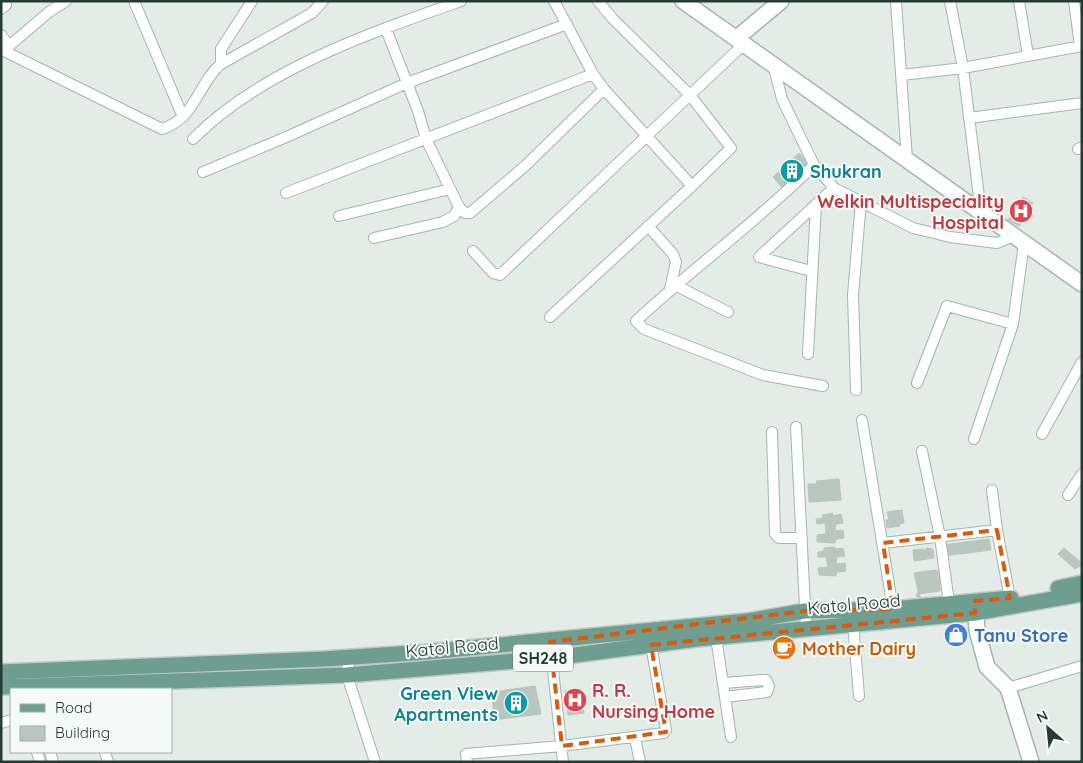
<svg xmlns="http://www.w3.org/2000/svg" width="1083" height="763" font-family="Quicksand,sans-serif">
  <style>
    .building { fill: #bac7c1; stroke: #b7c5bf }
    .lines { fill: none; stroke-linecap: round; stroke-linejoin: round }
    .street-casing { stroke: #a7b4af; stroke-width: 12 }
    .secondary-casing { stroke: #a3b7b0; stroke-width: 18 }
    .primary-casing { stroke: #c2c8c6; stroke-width: 18 }
    .street { stroke: #fff; stroke-width: 10 }
    .secondary { stroke: #fff; stroke-width: 15 }
    .primary { stroke: #6d9e90; stroke-width: 15 }
    .marked { fill: none; stroke: #de580e; stroke-width: 4; stroke-dasharray: 10 6; stroke-linejoin: round }
    .labels { text-anchor: middle; dominant-baseline: central; stroke-width: 4; stroke-linejoin: round; paint-order: stroke }
    .shield { fill: #f5f9f7; stroke: #63756f; stroke-width: 1 }
    .shield-label { font-size: 16px; font-weight: bold; fill: #253c35 }
    .culture-label { font-size: 18px; font-weight: bold; fill: #0d838f; stroke: #f5f9f7; text-anchor: start }
    .health-label { font-size: 18px; font-weight: bold; fill: #be3a42; stroke: #f5f9f7; text-anchor: end }
    .street-label { font-size: 18px; fill: #253c35; stroke: #f5f9f7 }
    .shop-label { font-size: 18px; font-weight: bold; fill: #366cbe; stroke: #f5f9f7; text-anchor: start }
    .food-label { font-size: 18px; font-weight: bold; fill: #c56008; stroke: #f5f9f7; text-anchor: start }
  </style>
  <rect width="100%" height="100%" fill="#e4ece8"/>
  <!-- building -->
  <path class="building" d="M 799,153 L 810,166 L 783,189 L 773,177 Z
    M 1023,197 L 1033,203 L 1019,226 L 1008,220 Z
    M 839,479 L 841,500 L 809,502 L 808,484 L 817,484 L 816,481 Z
    M 902,510 L 904,523 L 899,524 L 900,526 L 887,528 L 886,520 L 889,520 L 887,512 Z
    M 833,513 L 832,516 L 841,514 L 843,523 L 836,524 L 835,531 L 843,530 L 844,538 L 836,539 L 835,543 L 817,542 L 817,535 L 826,534 L 825,523 L 817,524 L 816,519 L 823,518 L 822,515 Z
    M 989,539 L 991,550 L 944,556 L 943,545 Z
    M 835,547 L 834,549 L 843,548 L 845,556 L 837,557 L 836,564 L 845,563 L 846,571 L 837,572 L 836,576 L 819,575 L 818,568 L 828,567 L 826,557 L 818,557 L 818,552 L 824,551 L 824,548 Z
    M 926,548 L 933,549 L 934,558 L 914,561 L 913,550 L 923,549 L 926,551 Z
    M 1064,548 L 1082,563 L 1082,565 L 1075,569 L 1058,554 Z
    M 935,570 L 940,572 L 940,591 L 919,594 L 921,598 L 916,596 L 918,591 L 914,573 Z
    M 535,686 L 541,714 L 494,720 L 492,692 Z
    M 581,689 L 584,713 L 568,715 L 565,691 Z"/>
  <g class="lines">
    <!-- street casing -->
    <g class="street-casing">
      <path id="street" d="M 134,1 L 183,117
        M 598,1 L 613,19 L 690,95 L 744,44
        M 896,1 L 907,160
        M 950,1 L 963,68 L 981,213
        M 1019,1 L 1028,55
        M 1074,1 L 1080,46
        M 1,9 L 6,5
        M 386,29 L 418,111 L 426,139 L 459,207 L 465,213 L 470,213 L 525,166 L 604,89 L 593,74 L 554,1
        M 1,35 L 9,46 L 5,50
        M 9,46 L 49,12 L 66,1
        M 4,51 L 162,129 C 196,118 198,83 221,64 L 312,13 L 323,1
        M 221,64 L 221,49 L 252,1
        M 773,64 L 782,99 L 814,165 L 834,188 L 913,228 L 950,237 L 997,243 L 1014,236
        M 902,75 L 963,68 L 1082,46
        M 604,89 L 692,186
        M 969,118 L 1082,103
        M 193,139 C 261,70 370,33 461,1
        M 1078,149 L 1082,147
        M 814,165 C 758,221 694,267 636,321 L 644,329 L 763,375 L 823,386
        M 203,172 L 284,138 L 407,83 L 567,24
        M 286,193 L 593,74
        M 339,216 L 450,189
        M 648,226 L 673,254 L 676,262 L 670,289
        M 374,238 L 443,222 L 454,216 L 459,207
        M 473,251 L 493,273 L 500,275 L 690,95 L 731,148 L 692,186 L 550,317
        M 811,271 L 759,257 L 834,188
        M 675,285 L 728,312
        M 808,354 L 816,205
        M 917,383 L 947,306 L 1013,324 L 1024,243
        M 856,390 L 853,295 L 861,201
        M 862,420 L 893,609
        M 796,427 L 806,627
        M 772,432 L 775,534 L 779,538 L 802,538
        M 1042,434 L 1082,362
        M 974,439 L 1013,324
        M 922,451 L 940,537 L 949,603
        M 1068,495 L 1082,474
        M 997,530 L 1010,598
        M 883,543 L 997,530 L 992,490
        M 853,623 L 859,696
        M 716,637 L 731,737
        M 550,642 L 563,762
        M 349,658 L 347,675 L 375,762
        M 723,683 L 763,680 L 766,680 L 769,686 L 767,692 L 725,697
        M 1008,688 L 1082,666
        M 1,723 L 11,720
        M 635,738 L 640,762
        M 37,752 L 40,762
        M 50,752 L 53,762
        M 105,752 L 108,762
        M 467,762 L 466,754 L 562,746 L 664,733 L 666,730 L 651,645"/>
    </g>
    <!-- secondary casing -->
    <g class="secondary-casing">
      <path id="secondary" d="M 683,1 L 1082,284
        M 737,38 L 781,1
        M 975,602 L 977,630 L 987,667 L 1008,688 L 1031,762"/>
    </g>
    <!-- primary casing -->
    <g class="primary-casing">
      <path id="primary" d="M 1058,588 L 1082,583
        M 1,672 L 324,659 L 427,652 L 747,621 L 805,611 L 893,609 L 1011,598
        M 1,687 L 347,675 L 552,658 L 697,639 L 975,613 L 1082,594"/>
    </g>
    <!-- street -->
    <use href="#street" class="street"/>
    <!-- secondary -->
    <use href="#secondary" class="secondary"/>
    <!-- primary -->
    <use href="#primary" class="primary"/>
  </g>
  <!-- marked area -->
  <path class="marked" d="M 997,530 L 1010,598 L 975,601 L 975,613 L 651,645 L 666,732 L 562,746 L 550,642 L 805,611 L 893,609 L 883,543 Z"/>
  <!-- icons -->
  <defs>
    <g id="building-disc" transform="scale(1.25)"><circle r="9.5" fill="#0f9aa8" stroke="#f5f9f7"/><path d="M-4-6H4V6H1V3H-1V6H-4ZM-2.5-4.3h1.7v1.8h-1.7ZM.8-4.3h1.7v1.8H.8ZM-2.5-1h1.7V.8h-1.7ZM.8-1h1.7V.8H.8Z" fill="#fff"/></g>
    <g id="hospital-disc" transform="scale(1.25)"><circle r="9.5" fill="#e0444e" stroke="#f5f9f7"/><path d="M-5-5h3v3.5h4V-5h3V5h-3V1.5h-4V5h-3Z" fill="#fff"/></g>
    <g id="shop-disc" transform="scale(1.25)"><circle r="9.5" fill="#3f7fe0" stroke="#f5f9f7"/><path d="M-5-2.5h2.3a2.7 3.5 0 0 1 5.4 0H5L5.5 6h-11ZM-1.5-2.5h3a1.5 2.3 0 0 0-3 0Z" fill="#fff"/></g>
    <g id="cafe-disc" transform="scale(1.25)"><circle r="9.5" fill="#e8710a" stroke="#f5f9f7"/><path d="M-5.5-4.5H6V0H3Q3 3.5 0 3.5H-2.5Q-5.5 3.5-5.5 0ZM3-3.2v2h1.7v-2ZM-6 4.5H4V6H-6Z" fill="#fff"/></g>
  </defs>
  <g fill-rule="evenodd">
    <use href="#building-disc" x="792" y="171"/>
    <use href="#hospital-disc" x="1021" y="211"/>
    <use href="#shop-disc" x="956" y="635"/>
    <use href="#cafe-disc" x="784" y="648"/>
    <use href="#hospital-disc" x="575" y="700"/>
    <use href="#building-disc" x="516" y="703"/>
  </g>
  <g class="labels">
    <!-- shield labels -->
    <rect class="shield" x="513" y="644.5" width="60" height="27" rx="4"/>
    <g class="shield-label">
      <text x="543" y="658">SH248</text>
    </g>
    <!-- culture labels -->
    <g class="culture-label">
      <text x="810" y="171">Shukran</text>
      <text x="498" y="693" text-anchor="end">Green View<tspan x="498" dy="21">Apartments</tspan></text>
    </g>
    <!-- health labels -->
    <g class="health-label">
      <text x="1004" y="201">Welkin Multispeciality<tspan x="1004" dy="21">Hospital</tspan></text>
      <text x="592" y="690" text-anchor="start">R. R.<tspan x="592" dy="21">Nursing Home</tspan></text>
    </g>
    <!-- street labels -->
    <g class="street-label">
      <text transform="translate(854 604) rotate(-5)">Katol Road</text>
      <text transform="translate(452 647) rotate(-5)">Katol Road</text>
    </g>
    <!-- shop labels -->
    <g class="shop-label">
      <text x="974" y="635">Tanu Store</text>
    </g>
    <!-- food labels -->
    <g class="food-label">
      <text x="802" y="648">Mother Dairy</text>
    </g>
  </g>
  <!-- border -->
  <rect width="1083" height="763" fill="none" stroke="#253c35" stroke-width="5"/>
  <!-- legend -->
  <rect x="10" y="688" width="162" height="65" fill="#f5f9f7" stroke="#a2ada9"/>
  <rect x="20" y="704" width="25" height="8" fill="#6d9e90" stroke="#a2ada9"/>
  <text x="55" y="713" font-size="15" fill="#253c35">Road</text>
  <rect x="20" y="726" width="25" height="15" fill="#bac7c1" stroke="#a2ada9"/>
  <text x="55" y="738" font-size="15" fill="#253c35">Building</text>
  <!-- north arrow -->
  <g transform="translate(1048 728) rotate(333)" stroke="#f5f9f7" stroke-width="4" paint-order="stroke">
  <path d="M0-4L9 19L0 12L-9 19Z" fill="#253c35"/>
  <text y="-8" font-size="14" font-weight="bold" text-anchor="middle" fill="#253c35">N</text>
  </g>
</svg>
